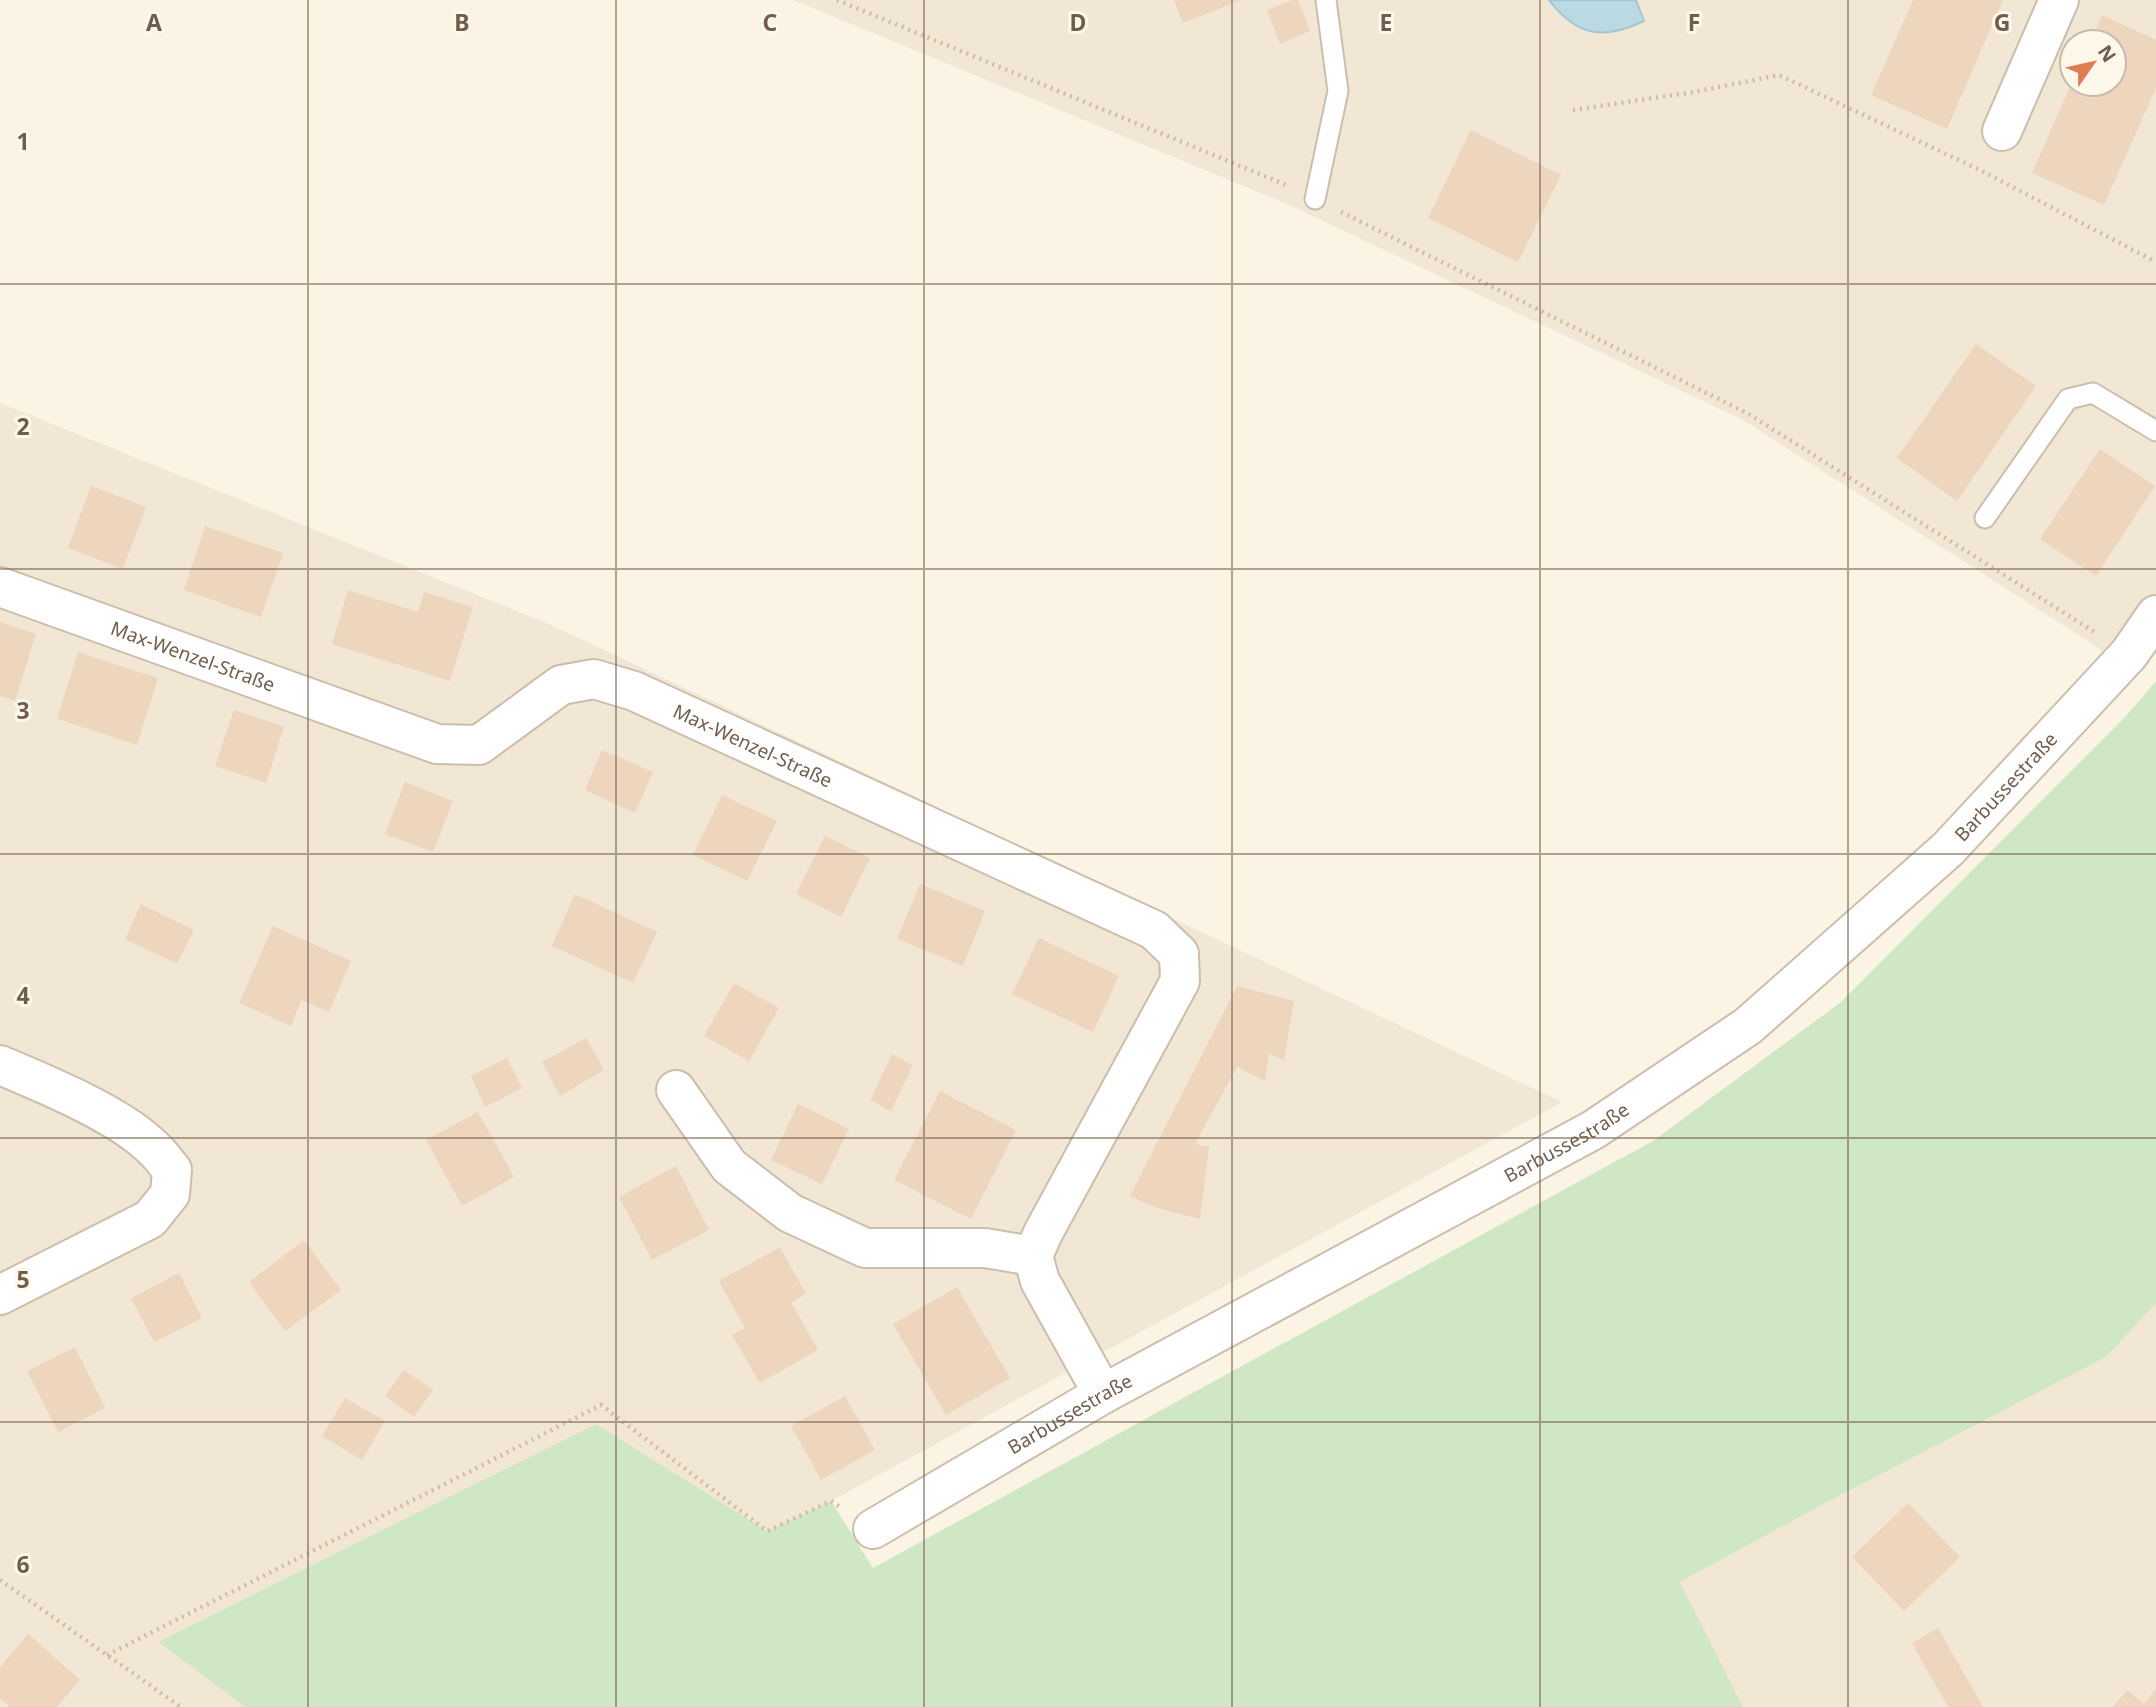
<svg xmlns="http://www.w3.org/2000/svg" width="2156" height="1707" font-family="'Noto Sans',sans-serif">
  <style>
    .residential { fill: #f2e7d4; fill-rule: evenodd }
    .green { fill: #cfe7c4 }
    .water { fill: #bbd9e3; stroke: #a2c7d4; stroke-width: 2 }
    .building { fill: #eed6be }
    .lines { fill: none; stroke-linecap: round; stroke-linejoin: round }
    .lane-casing { stroke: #ccbdac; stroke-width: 23 }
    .street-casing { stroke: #ccbdac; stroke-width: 42 }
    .path { stroke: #d3baa2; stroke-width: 4.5; stroke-dasharray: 2 5; stroke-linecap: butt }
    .lane { stroke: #fff; stroke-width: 19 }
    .street { stroke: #fff; stroke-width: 38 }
    .grid { fill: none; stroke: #725d4c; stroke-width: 2; stroke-opacity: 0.55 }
    .labels { text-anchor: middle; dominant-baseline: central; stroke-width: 6; stroke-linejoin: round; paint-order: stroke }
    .street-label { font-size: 19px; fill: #725d4c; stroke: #fef8eb }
    .grid-label { font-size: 23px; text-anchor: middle; font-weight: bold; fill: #725d4c; stroke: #fef8eb; stroke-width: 6; stroke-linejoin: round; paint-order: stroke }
  </style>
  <rect width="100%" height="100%" fill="#fbf4e5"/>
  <!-- residential -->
  <path class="residential" d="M 793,0 L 2156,0 L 2156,654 L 2114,658 L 1743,420 L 1287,204 ZM 2072,42 L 2114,42 L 2114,84 L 2072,84 Z
    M 0,403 L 549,624 L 1562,1102 L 831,1501 L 767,1531 L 596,1424 L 159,1643 L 245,1707 L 0,1707 Z
    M 2156,1303 L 2156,1707 L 1743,1707 L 1680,1582 L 1818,1507 L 2106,1357 Z"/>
  <!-- green -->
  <path class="green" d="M 2156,681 L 2156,1303 L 2106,1357 L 1818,1507 L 1680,1582 L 1743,1707 L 245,1707 L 158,1642 L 596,1424 L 767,1531 L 831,1501 L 873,1568 L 1653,1141 L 1841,1002 L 2126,716 Z"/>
  <!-- water -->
  <path class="water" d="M 1549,0 L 1636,0 L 1644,21 C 1604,40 1577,37 1549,0 Z"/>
  <!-- building -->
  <path class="building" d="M 1174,0 L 1241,0 L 1183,23 Z
    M 1292,0 L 1298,0 L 1310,31 L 1280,44 L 1267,10 Z
    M 1913,0 L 2003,0 L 1947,129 L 1871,95 Z
    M 2102,15 L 2156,40 L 2156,88 L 2104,205 L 2032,173 L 2071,84 L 2114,84 L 2114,42 L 2090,42 Z
    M 1471,130 L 1561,175 L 1518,262 L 1428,218 Z
    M 1976,344 L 2036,386 L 1957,501 L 1897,458 Z
    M 2100,449 L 2155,486 L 2096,576 L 2040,539 Z
    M 91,486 L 146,507 L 123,569 L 68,548 Z
    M 205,526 L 283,553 L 261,617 L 184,590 Z
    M 348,590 L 418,612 L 424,592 L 473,607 L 450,681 L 332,644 Z
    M 0,622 L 36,634 L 15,701 L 0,696 Z
    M 78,652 L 158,678 L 137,745 L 57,719 Z
    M 234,710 L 284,727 L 266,783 L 215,766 Z
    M 602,750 L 653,772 L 635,813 L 585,790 Z
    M 405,782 L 453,801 L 433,852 L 385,834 Z
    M 722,795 L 777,821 L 747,881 L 693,855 Z
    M 825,836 L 870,858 L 841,917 L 796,894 Z
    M 920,884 L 985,911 L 963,966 L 897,939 Z
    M 575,894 L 657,932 L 633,983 L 552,946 Z
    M 141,904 L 194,930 L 177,964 L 125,939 Z
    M 273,926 L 351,961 L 329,1012 L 301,1000 L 291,1026 L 239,1003 Z
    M 1039,938 L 1119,976 L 1093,1032 L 1012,994 Z
    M 734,983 L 779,1008 L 749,1061 L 704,1036 Z
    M 1237,986 L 1294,1001 L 1284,1060 L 1269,1054 L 1265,1081 L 1237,1067 L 1195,1144 L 1209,1147 L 1200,1219 L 1157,1208 L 1130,1196 Z
    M 586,1038 L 604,1070 L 560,1096 L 542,1062 Z
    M 892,1054 L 913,1065 L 891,1111 L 870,1100 Z
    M 507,1058 L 522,1088 L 485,1107 L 471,1076 Z
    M 940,1091 L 1016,1130 L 971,1219 L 894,1180 Z
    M 798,1104 L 849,1129 L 822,1184 L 771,1160 Z
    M 478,1112 L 514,1177 L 462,1206 L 426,1140 Z
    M 676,1166 L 709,1230 L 652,1260 L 619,1197 Z
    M 304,1240 L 341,1290 L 285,1331 L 249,1282 Z
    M 780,1247 L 806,1294 L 791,1302 L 818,1350 L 760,1383 L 732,1335 L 745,1328 L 719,1281 Z
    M 179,1273 L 202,1318 L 154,1342 L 131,1298 Z
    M 957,1287 L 1010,1378 L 946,1415 L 893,1324 Z
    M 75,1347 L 105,1408 L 58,1432 L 27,1371 Z
    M 404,1370 L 433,1390 L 414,1417 L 385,1396 Z
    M 845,1396 L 875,1450 L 821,1480 L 791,1426 Z
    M 345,1398 L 385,1421 L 362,1460 L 322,1436 Z
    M 1908,1503 L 1960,1557 L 1904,1611 L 1852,1557 Z
    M 1938,1628 L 1983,1707 L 1948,1707 L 1912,1643 Z
    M 28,1634 L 80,1680 L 57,1707 L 10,1707 L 0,1698 L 0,1667 Z
    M 2156,1689 L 2156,1707 L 2113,1707 L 2127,1690 L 2144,1704 Z"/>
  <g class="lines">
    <!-- lane casing -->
    <g class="lane-casing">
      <path id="lane" d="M 1315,199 L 1338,91 L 1326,0
        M 1985,518 L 2068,399 L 2093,393 L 2156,431"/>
    </g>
    <!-- street casing -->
    <g class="street-casing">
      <g id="street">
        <path d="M 2002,131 L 2059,0"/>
        <path id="s1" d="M 0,587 L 437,744 L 479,745 L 561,685 L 594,679 L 634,691 L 1154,930 L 1179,954 L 1180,981 L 1043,1233 L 1033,1256 L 1040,1281 L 1103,1394"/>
        <path d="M 0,1065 C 45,1084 121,1115 154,1149 C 161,1155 166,1163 172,1170 L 170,1194 L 150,1219 L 0,1295"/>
        <path d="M 676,1090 L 729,1166 L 790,1213 L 865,1248 L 985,1248 L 1033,1256"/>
        <path id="s2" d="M 873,1529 L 1103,1394 L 1593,1130 L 1748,1026 L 1948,849 L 2129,654 L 2156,615"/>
      </g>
    </g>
    <!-- path -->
    <path class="path" d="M 837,0 L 1289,186
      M 1573,110 L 1694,92 L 1779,75 L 1980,170 L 2156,262
      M 1341,212 L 1747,413 L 2096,633
      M 0,1580 L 181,1707
      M 107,1655 L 601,1405 L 767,1531 L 831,1501 L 840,1507"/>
    <!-- lane -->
    <use href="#lane" class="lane"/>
    <!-- street -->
    <use href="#street" class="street"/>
  </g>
  <!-- grid -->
  <path class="grid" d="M 308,0 L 308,1707M 616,0 L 616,1707M 924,0 L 924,1707M 1232,0 L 1232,1707M 1540,0 L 1540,1707M 1848,0 L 1848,1707M 0,284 L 2156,284M 0,569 L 2156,569M 0,854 L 2156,854M 0,1138 L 2156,1138M 0,1422 L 2156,1422"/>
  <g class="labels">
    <!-- street labels -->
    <g class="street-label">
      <text stroke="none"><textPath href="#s1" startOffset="205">Max-Wenzel-Straße</textPath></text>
      <text stroke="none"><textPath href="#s1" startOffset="814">Max-Wenzel-Straße</textPath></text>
      <text stroke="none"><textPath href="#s2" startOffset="1362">Barbussestraße</textPath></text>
      <text stroke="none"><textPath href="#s2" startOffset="794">Barbussestraße</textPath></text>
      <text stroke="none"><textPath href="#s2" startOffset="228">Barbussestraße</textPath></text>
    </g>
  </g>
  <g class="grid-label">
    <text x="154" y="31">A</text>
    <text x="462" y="31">B</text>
    <text x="770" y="31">C</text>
    <text x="1078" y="31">D</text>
    <text x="1386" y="31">E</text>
    <text x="1694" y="31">F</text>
    <text x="2002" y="31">G</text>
    <text x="23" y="150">1</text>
    <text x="23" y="435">2</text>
    <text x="23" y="719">3</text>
    <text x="23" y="1004">4</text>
    <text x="23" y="1288">5</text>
    <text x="23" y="1573">6</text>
  </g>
  <!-- north arrow -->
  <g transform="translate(2093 63) rotate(56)"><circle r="33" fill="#fef8eb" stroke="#c6baab" stroke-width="2"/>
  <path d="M0-5L12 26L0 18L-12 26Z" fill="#dd7f52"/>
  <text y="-10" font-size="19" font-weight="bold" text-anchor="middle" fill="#725d4c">N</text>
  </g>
</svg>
